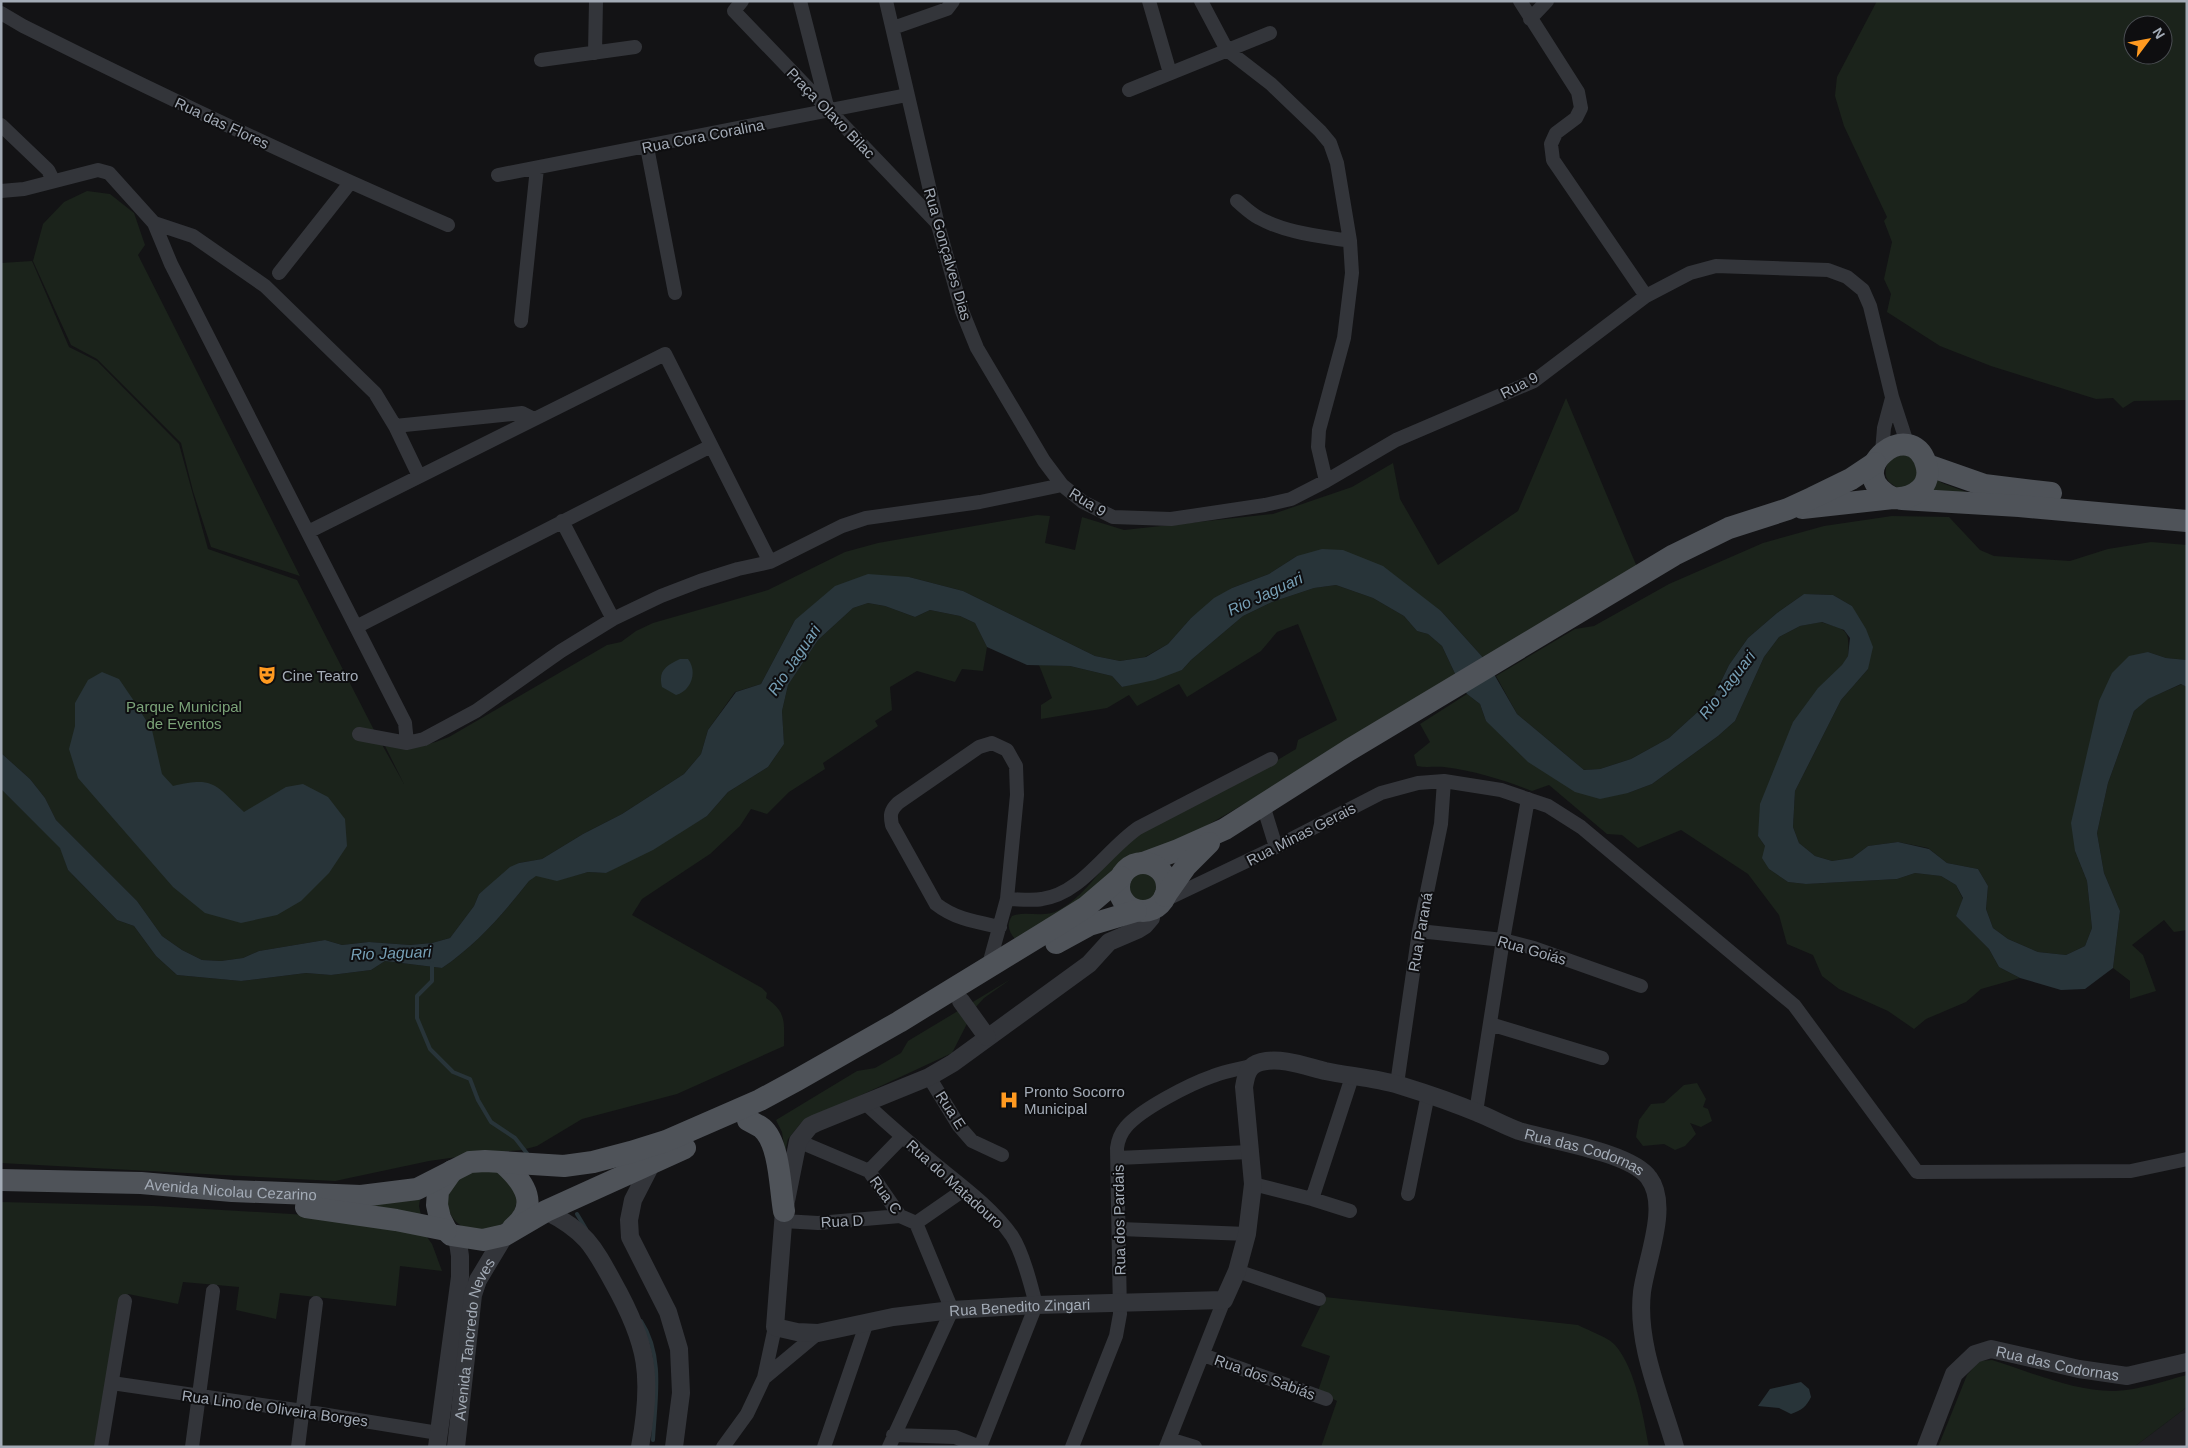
<svg xmlns="http://www.w3.org/2000/svg" width="2188" height="1448" font-family="Helvetica,sans-serif">
  <style>
    .built { fill: #1f1f22 }
    .green { fill: #1b231b; fill-rule: evenodd }
    .water { fill: #283439 }
    .lines { fill: none; stroke-linecap: round; stroke-linejoin: round }
    .stream { stroke: #283439; stroke-width: 4 }
    .minor { stroke: #33353a; stroke-width: 14 }
    .tertiary { stroke: #33353a; stroke-width: 18 }
    .primary { stroke: #4f5359; stroke-width: 22 }
    .labels { text-anchor: middle; dominant-baseline: central; stroke-width: 4; stroke-linejoin: round; paint-order: stroke }
    .street-label { font-size: 15px; fill: #a3abb6; stroke: #0e0e10 }
    .poi-label { font-size: 15px; fill: #a3abb6; stroke: #0e0e10; text-anchor: start }
    .park-label { font-size: 15px; fill: #7ba378; stroke: #0e0e10 }
    .water-label { font-size: 16px; font-style: italic; fill: #769fb5; stroke: #0e0e10 }
  </style>
  <rect width="100%" height="100%" fill="#131315"/>
  <!-- built -->
  <path class="built" d="M 2187,1407 L 2187,1447 L 2134,1447 Z"/>
  <!-- green -->
  <path class="green" d="M 1877,1 L 2187,1 L 2187,400 L 2134,401 L 2123,408 L 2113,398 L 2096,399 L 1991,366 L 1940,346 L 1887,312 L 1891,294 L 1884,279 L 1892,242 L 1884,221 L 1887,217 L 1844,126 L 1835,96 L 1837,77 ZM 2133,25 L 2163,25 L 2163,55 L 2133,55 Z
    M 87,191 L 110,194 L 134,213 L 145,245 L 138,255 L 300,576 L 211,547 L 193,491 L 181,443 L 97,359 L 71,345 L 33,261 L 43,224 L 64,202 Z
    M 32,261 L 69,347 L 97,361 L 179,444 L 208,549 L 297,580 L 375,732 L 404,784 L 385,746 C 409,749 427,746 449,737 L 607,645 L 621,642 L 636,631 L 653,623 L 768,590 L 845,552 L 878,543 L 1037,515 L 1050,516 L 1045,543 L 1075,550 L 1082,517 L 1124,530 L 1273,514 L 1352,487 L 1393,463 L 1400,499 L 1438,565 L 1518,511 L 1566,398 L 1637,567 L 1487,662 L 1441,611 L 1297,556 L 1269,574 L 1232,588 L 1191,618 L 1168,644 L 1145,657 L 1120,661 L 1095,656 L 963,591 L 909,577 L 795,620 L 761,684 L 735,692 L 708,730 L 701,754 L 684,774 L 622,814 L 583,834 L 542,859 L 519,863 L 479,894 L 474,906 L 450,938 L 432,943 L 410,945 L 369,942 L 342,945 L 325,940 L 259,951 L 243,958 L 221,961 L 202,960 L 182,950 L 162,936 L 137,901 L 56,820 L 45,798 L 30,779 L 1,753 L 1,263 Z
    M 1909,452 L 1922,478 L 1901,490 C 1885,481 1883,477 1888,460 Z
    M 1930,474 L 1942,483 L 1980,497 L 1926,489 Z
    M 1892,516 L 1949,517 L 1980,550 L 1994,556 L 2070,561 L 2108,549 L 2151,542 L 2187,545 L 2187,660 L 2166,658 L 2148,652 L 2075,851 L 2087,881 L 2092,928 L 2085,946 L 2066,955 L 2038,952 L 2008,939 L 1993,928 L 1986,909 L 1988,886 L 1978,869 L 1947,863 L 1928,848 L 1898,842 L 1868,846 L 1852,858 L 1832,861 L 1815,856 L 1799,843 L 1793,827 L 1795,791 L 1841,700 L 1868,669 L 1852,606 L 1833,595 L 1804,594 L 1777,613 L 1748,638 L 1729,665 L 1713,698 L 1669,738 L 1631,759 L 1600,769 L 1584,770 L 1517,714 L 1496,676 L 1575,629 L 1594,626 L 1669,584 L 1763,543 L 1824,526 Z
    M 1336,585 L 1373,598 L 1404,616 L 1417,631 L 1428,634 L 1442,646 L 1458,680 L 1182,840 L 1132,855 L 1119,863 L 1088,902 L 1015,939 C 1009,932 1006,925 1012,916 C 1028,910 1042,919 1059,910 C 1091,893 1106,856 1136,836 C 1160,820 1188,809 1213,796 C 1242,782 1269,765 1296,749 L 1298,740 L 1337,720 L 1298,624 L 1277,632 L 1261,651 L 1187,697 L 1179,684 L 1137,706 L 1129,695 L 1107,708 L 1041,719 L 1041,705 L 1052,698 L 1039,665 L 1070,666 L 1112,676 L 1122,687 L 1182,670 L 1191,660 L 1243,616 L 1272,602 L 1314,588 Z
    M 868,603 L 885,606 L 915,617 L 930,610 L 960,616 L 975,623 L 987,647 L 983,671 L 962,669 L 955,682 L 917,671 L 890,687 L 892,710 L 875,721 L 878,726 L 823,763 L 825,769 L 789,792 L 767,814 L 751,809 L 740,826 L 710,854 L 642,899 L 632,915 L 762,988 L 767,993 L 766,998 C 787,1012 784,1023 784,1046 L 677,1094 L 582,1119 L 537,1146 L 522,1150 L 485,1153 L 429,1161 L 335,1181 L 1,1163 L 1,789 L 61,848 L 68,870 L 117,920 L 134,926 L 156,956 L 177,975 L 241,981 L 306,973 L 331,975 L 371,970 L 385,961 L 442,968 C 477,944 503,914 529,881 L 536,875 L 557,880 L 588,872 L 606,873 L 707,816 L 728,792 L 768,767 L 784,744 L 782,711 L 788,685 L 818,640 L 853,608 Z
    M 1821,622 C 1846,630 1850,628 1848,656 L 1760,822 L 1758,836 L 1765,846 L 1769,869 L 1788,882 L 1806,884 L 1897,879 L 1915,873 L 1941,876 L 1956,885 L 1963,899 L 1956,916 L 1989,949 L 1999,967 L 2020,978 L 1981,989 L 1966,1002 L 1926,1019 L 1914,1029 L 1888,1011 L 1839,989 L 1822,976 L 1813,955 L 1787,944 L 1779,915 L 1748,874 L 1681,830 L 1638,848 L 1622,835 L 1607,834 L 1549,785 L 1532,791 C 1504,780 1475,771 1444,767 C 1435,766 1426,768 1417,766 L 1414,755 L 1430,742 L 1420,724 L 1467,694 L 1480,704 L 1486,721 L 1628,793 L 1652,784 L 1718,736 L 1735,721 L 1764,657 L 1779,637 L 1800,626 Z
    M 2182,684 L 2187,687 L 2187,930 L 2174,932 L 2164,920 L 2132,945 L 2143,955 L 2156,991 L 2130,999 L 2130,981 L 2113,968 L 2120,911 L 2104,873 L 2097,833 L 2108,783 L 2134,711 L 2147,699 Z
    M1128 886a15 15 0 1 1 30 0a15 15 0 1 1-30 0Z
    M 1011,979 L 984,998 L 975,1008 L 952,1053 L 801,1123 L 788,1139 L 785,1152 L 782,1132 L 776,1120 L 857,1071 L 875,1068 L 901,1053 L 908,1041 Z
    M 1697,1083 L 1706,1099 L 1703,1107 L 1708,1109 L 1712,1121 L 1701,1127 L 1690,1123 L 1696,1134 L 1685,1146 L 1675,1150 L 1664,1144 L 1643,1146 L 1636,1137 L 1639,1120 L 1651,1104 L 1664,1103 L 1684,1085 Z
    M 495,1169 L 519,1195 L 512,1218 L 490,1231 C 483,1230 473,1230 466,1228 C 452,1223 443,1205 449,1191 C 452,1185 460,1178 465,1173 Z
    M 421,1193 L 419,1206 L 422,1220 L 335,1194 Z
    M 1,1202 L 154,1206 L 308,1215 L 424,1233 L 432,1244 L 442,1271 L 400,1266 L 396,1306 L 280,1293 L 276,1319 L 236,1310 L 239,1287 L 183,1282 L 178,1304 L 128,1294 L 103,1447 L 1,1447 Z
    M 1325,1297 L 1578,1325 C 1587,1330 1608,1337 1615,1345 C 1636,1369 1643,1416 1649,1447 L 1321,1447 L 1337,1401 L 1318,1391 L 1330,1356 L 1301,1346 Z
    M 1992,1360 C 2030,1372 2076,1392 2115,1391 C 2140,1390 2163,1381 2187,1375 L 2187,1407 L 2134,1447 L 1938,1447 L 1967,1375 L 1979,1361 Z"/>
  <!-- water -->
  <path class="water" d="M 1322,549 L 1343,550 L 1383,566 L 1441,611 L 1487,662 L 1517,714 L 1584,770 L 1600,769 L 1631,759 L 1669,738 L 1713,698 L 1729,665 L 1748,638 L 1777,613 L 1804,594 L 1833,595 L 1852,606 L 1866,629 L 1873,647 L 1868,669 L 1841,700 L 1795,791 L 1793,827 L 1799,843 L 1815,856 L 1832,861 L 1852,858 L 1868,846 L 1898,842 L 1929,849 L 1947,863 L 1978,869 L 1988,886 L 1986,909 L 1993,928 L 2008,939 L 2038,952 L 2066,955 L 2085,946 L 2092,928 L 2087,881 L 2075,851 L 2071,823 L 2099,701 L 2112,673 L 2129,656 L 2148,652 L 2166,658 L 2187,660 L 2187,687 L 2181,684 L 2148,699 L 2134,711 L 2108,783 L 2097,833 L 2104,873 L 2120,911 L 2113,968 L 2085,989 L 2061,990 L 2020,978 L 1999,967 L 1989,949 L 1956,916 L 1963,898 L 1956,885 L 1941,876 L 1915,873 L 1897,879 L 1806,884 L 1788,882 L 1769,869 L 1762,858 L 1765,846 L 1758,836 L 1760,804 L 1793,722 L 1818,688 L 1842,665 L 1848,656 L 1850,638 L 1844,630 L 1822,622 L 1800,626 L 1779,637 L 1764,657 L 1735,721 L 1718,736 L 1652,784 L 1628,793 L 1600,799 L 1575,792 L 1528,762 L 1486,721 L 1480,704 L 1467,694 L 1458,680 L 1442,646 L 1428,634 L 1417,631 L 1404,616 L 1373,598 L 1336,585 L 1314,588 L 1272,602 L 1243,616 L 1191,660 L 1182,670 L 1155,680 L 1122,687 L 1112,676 L 1070,666 L 1027,665 L 987,647 L 975,623 L 960,616 L 930,610 L 915,617 L 885,606 L 868,603 L 853,608 L 818,640 L 788,685 L 782,711 L 784,744 L 768,767 L 728,792 L 707,816 L 653,850 L 606,873 L 588,872 L 557,881 L 536,876 L 529,881 C 503,914 477,944 442,968 L 385,961 L 371,970 L 331,975 L 306,973 L 241,981 L 177,975 L 156,956 L 134,926 L 117,920 L 68,870 L 60,848 L 1,789 L 1,753 L 30,779 L 45,798 L 56,820 L 137,901 L 162,936 L 182,950 L 202,960 L 221,961 L 243,958 L 259,951 L 325,940 L 342,945 L 369,942 L 410,945 L 432,943 L 450,938 L 474,906 L 479,894 L 510,867 L 519,863 L 542,859 L 583,834 L 622,814 L 684,774 L 701,754 L 708,730 L 736,692 L 761,684 L 795,620 L 835,586 L 868,574 L 909,577 L 963,591 L 1095,656 L 1120,661 L 1146,657 L 1168,644 L 1191,618 L 1214,598 L 1232,588 L 1269,574 L 1297,556 Z
    M 680,659 L 688,659 C 698,672 691,691 676,695 L 662,687 C 658,670 666,666 680,659 Z
    M 102,672 L 119,679 L 134,701 L 152,730 L 162,774 L 173,786 C 215,776 215,785 244,812 L 286,787 L 303,784 L 328,797 L 345,819 L 347,846 L 329,873 L 301,901 L 277,915 L 241,923 L 205,913 L 173,887 L 78,778 L 69,749 L 75,726 L 75,703 L 88,680 Z
    M 1801,1382 L 1809,1389 L 1811,1397 C 1806,1407 1802,1410 1791,1414 L 1779,1408 L 1758,1406 L 1770,1389 Z"/>
  <g class="lines">
    <!-- stream -->
    <path class="stream" d="M 432,963 L 432,981 L 417,996 L 417,1018 L 430,1049 L 453,1072 L 470,1079 L 478,1100 L 491,1122 L 515,1138 L 529,1156
      M 577,1214 L 586,1229
      M 641,1321 C 664,1356 655,1401 653,1440"/>
    <!-- minor -->
    <path class="minor" d="M 742,1 L 734,11 L 938,224
      M 800,1 L 828,110
      M 886,1 L 938,225 L 962,311 L 977,348 L 1044,461 L 1062,485 L 1083,502 L 1113,517 L 1171,519 L 1265,505 L 1291,499 L 1326,481 L 1396,440 L 1534,381 L 1646,296 L 1690,273 L 1716,266 L 1828,270 L 1847,277 L 1863,290 L 1870,306 L 1892,397 L 1908,446
      M 1149,1 L 1170,73
      M 1201,1 L 1227,50 L 1271,84 L 1320,131 L 1330,143 L 1337,163 L 1350,241 L 1352,273 L 1344,338 L 1319,430 L 1318,447 L 1326,481
      M 1520,1 L 1578,92 L 1581,108 L 1576,118 L 1556,133 L 1551,144 L 1553,160 L 1646,296
      M 1,13 L 23,26 C 163,96 304,163 448,225
      M 1530,19 L 1547,1
      M 893,28 L 947,9 L 953,1
      M 595,53 L 596,1
      M 541,60 L 635,47
      M 1129,90 L 1270,33
      M 1,125 L 48,170 L 53,180
      M 647,147 L 675,293
      M 498,175 L 907,95
      M 1,191 L 24,189 L 98,170 L 109,173 L 154,223 L 171,264 L 405,723 L 407,743
      M 1237,201 C 1244,207 1251,214 1259,218 C 1286,233 1320,236 1350,241
      M 154,223 L 193,236 L 265,286 L 375,393 L 395,426 L 419,476
      M 279,273 L 350,183
      M 521,321 L 537,168
      M 395,426 L 522,413 L 534,419
      M 1882,452 L 1884,428 L 1892,398
      M 562,521 L 613,619
      M 308,532 L 665,354 L 770,562
      M 356,627 L 711,446
      M 359,734 L 407,743 L 424,739 L 476,711 L 561,651 L 613,619 L 661,596 L 700,581 L 738,569 L 770,562 L 842,526 L 866,518 L 980,502 L 1062,485
      M 1263,805 L 1276,847
      M 1007,899 C 1018,899 1031,901 1042,899 C 1081,894 1106,850 1138,828 L 1271,759
      M 1165,900 L 1276,847 L 1381,793 L 1418,783 L 1444,781 L 1501,790 L 1548,806 L 1581,827 L 1794,1005 L 1917,1172 L 2131,1171 L 2187,1159
      M 1419,931 L 1503,940 L 1534,948 L 1641,986
      M 988,968 L 1007,899 L 1017,795 L 1016,766 L 1007,750 L 992,743 L 979,747 L 898,803 C 890,811 890,815 892,825 L 936,904 C 955,919 976,922 1000,927
      M 1490,1024 L 1602,1058
      M 929,1077 L 959,1126 L 972,1141 L 1002,1155
      M 1397,1084 L 1419,931 L 1441,824 L 1444,781
      M 865,1103 C 889,1125 914,1147 940,1168 C 965,1188 994,1210 1012,1236 C 1023,1253 1031,1285 1036,1305 L 980,1447
      M 1476,1112 L 1503,940 L 1528,799
      M 798,1141 L 869,1171 L 900,1216 L 916,1223 L 952,1310 L 889,1447
      M 1118,1158 L 1249,1152
      M 869,1171 L 902,1137
      M 1253,1184 L 1312,1199 L 1350,1211
      M 1408,1194 L 1428,1094
      M 1312,1199 L 1352,1077
      M 783,1221 L 818,1223 L 900,1216
      M 916,1223 L 965,1189
      M 1120,1229 L 1247,1234
      M 1237,1271 L 1319,1299
      M 1203,1355 L 1326,1399
      M 764,1378 L 775,1327
      M 112,1383 L 303,1411 L 438,1433
      M 893,1435 L 955,1437 L 980,1447
      M 1169,1439 L 1195,1447
      M 101,1447 L 125,1301
      M 192,1447 L 213,1291
      M 298,1447 L 316,1303
      M 723,1447 L 747,1414 L 764,1378 L 818,1333
      M 824,1447 L 867,1322
      M 1072,1447 L 1116,1336 L 1120,1314 L 1117,1148 C 1118,1140 1120,1134 1126,1127 C 1141,1109 1190,1084 1213,1076 C 1225,1071 1239,1069 1251,1066
      M 1166,1447 L 1224,1300"/>
    <!-- tertiary -->
    <g class="tertiary">
      <path id="s1" d="M 1152,910 L 1151,918 L 1145,925 L 1137,930 L 1109,942 L 1089,964 L 953,1063 L 929,1077 L 816,1123 L 810,1126 L 798,1141 L 784,1211 L 775,1327 L 797,1332 L 818,1333 L 893,1317 L 952,1310 L 1036,1305 L 1224,1300 L 1237,1271 L 1247,1234 L 1253,1184 L 1244,1087 C 1246,1075 1248,1065 1261,1062 C 1281,1057 1305,1066 1325,1071 C 1349,1076 1375,1078 1399,1085 C 1425,1093 1452,1102 1478,1113 C 1491,1118 1505,1126 1519,1131 C 1551,1141 1631,1152 1649,1178 C 1670,1206 1646,1260 1642,1292 C 1636,1344 1661,1398 1675,1447"/>
      <path d="M 961,1001 L 987,1037"/>
      <path d="M 652,1163 L 633,1200 L 629,1220 L 630,1237 L 668,1312 L 679,1349 L 681,1393 L 674,1447"/>
      <path d="M 546,1211 C 585,1231 593,1245 613,1282 C 648,1344 653,1377 640,1447"/>
      <path d="M 437,1447 L 460,1277 L 460,1256 L 457,1236"/>
      <path id="s2" d="M 456,1447 L 473,1295 L 478,1280 L 505,1235"/>
      <path id="s3" d="M 1926,1447 L 1954,1374 L 1975,1354 L 1991,1349 L 2079,1369 L 2127,1376 L 2187,1362"/>
    </g>
    <!-- primary -->
    <g class="primary">
      <path d="M 1927,465 L 1984,485 L 2051,493"/>
      <path d="M 1902,499 L 2019,506 L 2187,521"/>
      <path d="M 1802,508 L 1893,498 C 1913,500 1933,486 1926,464 C 1912,415 1838,471 1893,498"/>
      <path d="M 1143,863 L 1178,850 L 1225,829 L 1349,750 L 1674,555 L 1729,528 L 1788,509 L 1812,498 L 1851,479 L 1875,463"/>
      <circle cx="1143" cy="887" r="24"/>
      <path d="M 1165,896 L 1186,866 L 1209,843"/>
      <path d="M 1056,943 L 1089,925 L 1136,911"/>
      <path d="M 748,1120 C 753,1123 758,1125 762,1128 C 780,1143 780,1189 784,1211"/>
      <path d="M 504,1164 C 525,1183 540,1206 513,1228"/>
      <path d="M 452,1171 L 438,1191 L 437,1205 L 440,1218 L 446,1230 L 451,1235 L 483,1240 L 505,1235 L 546,1211 L 685,1148"/>
      <path id="s4" d="M 1,1180 L 141,1183 L 232,1191 L 361,1196 L 417,1189 L 470,1162 L 485,1161 L 564,1166 L 593,1162 L 631,1152 L 666,1141 L 760,1100 L 797,1080 L 899,1022 L 1059,924 L 1086,907 L 1121,877"/>
      <path d="M 306,1207 L 396,1220 L 446,1230"/>
    </g>
  </g>
  <!-- icons -->
  <defs>
    <g id="theatre-bare" transform="scale(1.5)"><path d="M-5-5.5Q0-4 5-5.5V0Q5 5 0 6Q-5 5-5 0ZM-3.3-2.5H-1v1.5H-3.3ZM1-2.5H3.3v1.5H1ZM-2.8 1Q0 5.5 2.8 1Z" fill="#ff9a20" stroke="#0e0e10" stroke-width="2.5" paint-order="stroke"/></g>
    <g id="hospital-bare" transform="scale(1.5)"><path d="M-5-5h3v3.5h4V-5h3V5h-3V1.5h-4V5h-3Z" fill="#ff9a20" stroke="#0e0e10" stroke-width="2.5" paint-order="stroke"/></g>
  </defs>
  <g fill-rule="evenodd">
    <use href="#theatre-bare" x="267" y="675"/>
    <use href="#hospital-bare" x="1009" y="1100"/>
  </g>
  <g class="labels">
    <!-- street labels -->
    <g class="street-label">
      <text transform="translate(831 113) rotate(46)">Praça Olavo Bilac</text>
      <text transform="translate(222 123) rotate(25)">Rua das Flores</text>
      <text transform="translate(703 136) rotate(-11)">Rua Cora Coralina</text>
      <text transform="translate(948 254) rotate(74)">Rua Gonçalves Dias</text>
      <text transform="translate(1519 385) rotate(-27)">Rua 9</text>
      <text transform="translate(1088 502) rotate(32)">Rua 9</text>
      <text transform="translate(1301 834) rotate(-27)">Rua Minas Gerais</text>
      <text transform="translate(1420 932) rotate(-80)">Rua Paraná</text>
      <text transform="translate(1532 950) rotate(16)">Rua Goiás</text>
      <text transform="translate(951 1110) rotate(57)">Rua E</text>
      <text stroke="none"><textPath href="#s1" startOffset="1659">Rua das Codornas</textPath></text>
      <text transform="translate(955 1184) rotate(42)">Rua do Matadouro</text>
      <text stroke="none"><textPath href="#s4" startOffset="230">Avenida Nicolau Cezarino</textPath></text>
      <text transform="translate(886 1195) rotate(54)">Rua C</text>
      <text transform="translate(1119 1220) rotate(-91)">Rua dos Pardais</text>
      <text transform="translate(842 1221) rotate(-3)">Rua D</text>
      <text stroke="none"><textPath href="#s1" startOffset="866">Rua Benedito Zingari</textPath></text>
      <text stroke="none"><textPath href="#s2" startOffset="110">Avenida Tancredo Neves</textPath></text>
      <text stroke="none"><textPath href="#s3" startOffset="192">Rua das Codornas</textPath></text>
      <text transform="translate(1265 1377) rotate(20)">Rua dos Sabiás</text>
      <text transform="translate(275 1408) rotate(8)">Rua Lino de Oliveira Borges</text>
    </g>
    <!-- poi labels -->
    <g class="poi-label">
      <text x="282" y="675">Cine Teatro</text>
      <text x="1024" y="1091">Pronto Socorro<tspan x="1024" dy="17">Municipal</tspan></text>
    </g>
    <!-- park labels -->
    <g class="park-label">
      <text x="184" y="706">Parque Municipal<tspan x="184" dy="17">de Eventos</tspan></text>
    </g>
    <!-- water labels -->
    <g class="water-label">
      <text transform="translate(1265 594) rotate(-25)">Rio Jaguari</text>
      <text transform="translate(794 660) rotate(-56)">Rio Jaguari</text>
      <text transform="translate(1727 685) rotate(-52)">Rio Jaguari</text>
      <text transform="translate(391 953) rotate(-2)">Rio Jaguari</text>
    </g>
  </g>
  <!-- border -->
  <rect width="2188" height="1448" fill="none" stroke="#a3abb6" stroke-width="5"/>
  <!-- north arrow -->
  <g transform="translate(2148 40) rotate(58)"><circle r="24" fill="#0e0e10" stroke="#4a4d52"/>
  <path d="M0-4L9 19L0 12L-9 19Z" fill="#ff9a20"/>
  <text y="-8" font-size="14" font-weight="bold" text-anchor="middle" fill="#a3abb6">N</text>
  </g>
</svg>
